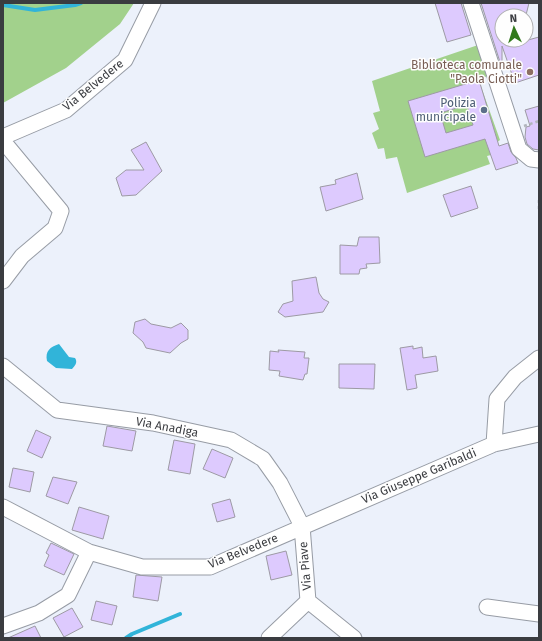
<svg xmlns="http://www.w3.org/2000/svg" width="542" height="641" font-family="'Fira Sans',sans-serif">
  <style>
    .green { fill: #a2d18c }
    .water { fill: #31b4d9 }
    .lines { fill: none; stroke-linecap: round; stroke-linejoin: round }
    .stream { stroke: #31b4d9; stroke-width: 4 }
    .building { fill: #ddcafe; stroke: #9d9aa4; fill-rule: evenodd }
    .street-casing { stroke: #979ca5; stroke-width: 17 }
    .path { stroke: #b1b5bd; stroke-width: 2.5; stroke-dasharray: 3 3; stroke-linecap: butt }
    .street { stroke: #fff; stroke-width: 15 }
    .education-dot { fill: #8d6e63; stroke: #fefefe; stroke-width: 1.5 }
    .service-dot { fill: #5c6f8a; stroke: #fefefe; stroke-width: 1.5 }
    .labels { text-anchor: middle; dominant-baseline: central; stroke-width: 3; stroke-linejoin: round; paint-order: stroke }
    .education-label { font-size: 12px; fill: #785e54; stroke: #fefefe; text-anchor: end }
    .street-label { font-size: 12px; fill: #3a3c40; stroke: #fefefe }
    .service-label { font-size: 12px; fill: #4e5e75; stroke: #fefefe; text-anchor: end }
  </style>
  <rect width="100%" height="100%" fill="#ecf1fb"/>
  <!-- green -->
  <path class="green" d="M 3,3 L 134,3 L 120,24 L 66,68 L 3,103 Z
    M 484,43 L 493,72 L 479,81 L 500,140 L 496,143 L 499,153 L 487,156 L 490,164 L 407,193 L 397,157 L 386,159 L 384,148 L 378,149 L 372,133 L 379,129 L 373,113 L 380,111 L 372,81 Z"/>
  <!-- water -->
  <path class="water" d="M 59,344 L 69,357 L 75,358 C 78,362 75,366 72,369 L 56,368 L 47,361 C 45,351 50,347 59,344 Z"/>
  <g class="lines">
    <!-- stream -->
    <path class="stream" d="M 3,5 L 35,10 L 75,5 L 81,3
      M 126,638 L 132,634 L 180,614"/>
  </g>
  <!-- building -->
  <path class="building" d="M 435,3 L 461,3 L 471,35 L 447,42 Z
    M 481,3 L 529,3 L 526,15 L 511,14 L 512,16 L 502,16 L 502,40 L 528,40 L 539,37 L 539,75 L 515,83 L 502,46 L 502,62 L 500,62 Z
    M 479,80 L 499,146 L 508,143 L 511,152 L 516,158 L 518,163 L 496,170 L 485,139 L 425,157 L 408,101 ZM 467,105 L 473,125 L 446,133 L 440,113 Z
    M 539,106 L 539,150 L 533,149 L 527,144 L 525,137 L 526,127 L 530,126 L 525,110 Z
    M 146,142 L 162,171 L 136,195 L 122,196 L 116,178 L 126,170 L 144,170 L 131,150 Z
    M 357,173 L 363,199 L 326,211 L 320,187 L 336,184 L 335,180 Z
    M 471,186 L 478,208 L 451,217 L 443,195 Z
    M 359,237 L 379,237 L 380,263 L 366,264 L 367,268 L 360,269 L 359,274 L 340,274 L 340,245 L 357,246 Z
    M 316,277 L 319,293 L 323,299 L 329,302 L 323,312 L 285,317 L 278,312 L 283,304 L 293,301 L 292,281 Z
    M 145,319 L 151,324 L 171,328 L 181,323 L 188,330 L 188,339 L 181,343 L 170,353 L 146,348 L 143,342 L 133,333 L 135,322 Z
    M 413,346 L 413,349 L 422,347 L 423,358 L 436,356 L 438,371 L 415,375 L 417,388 L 407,390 L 400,348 Z
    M 278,350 L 305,352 L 304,358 L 309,358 L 307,374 L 305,374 L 303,380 L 279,376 L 280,371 L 269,370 L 270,351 L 279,352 Z
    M 339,364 L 375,364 L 374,389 L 339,388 Z
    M 107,426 L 136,431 L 132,451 L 103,446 Z
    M 36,430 L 51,437 L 42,458 L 27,451 Z
    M 174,440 L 195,444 L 190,474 L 168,470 Z
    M 212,449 L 233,458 L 225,478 L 203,469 Z
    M 13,468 L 34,472 L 30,492 L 9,487 Z
    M 53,477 L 77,482 L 68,504 L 46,496 Z
    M 230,499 L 235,517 L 217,522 L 212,504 Z
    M 79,507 L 109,516 L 103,539 L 72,530 Z
    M 51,543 L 74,554 L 64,575 L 44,566 L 49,555 L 46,553 Z
    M 286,551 L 292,575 L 271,580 L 266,556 Z
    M 136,575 L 162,577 L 158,601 L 133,597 Z
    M 96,601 L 117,606 L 112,625 L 91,620 Z
    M 72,608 L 83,627 L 64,637 L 53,618 Z
    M 35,626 L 41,638 L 8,638 Z"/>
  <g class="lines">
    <!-- street casing -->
    <g class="street-casing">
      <path id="street" d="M 471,3 L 519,149 L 531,159 L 539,160
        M 3,137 L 66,110 L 125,60 L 153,3
        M 3,141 L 61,211 L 55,228 L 22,256 L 3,281
        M 3,366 L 57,410 L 153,423 L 231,440 L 263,459 L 280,483 L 302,526 L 308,601
        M 494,444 L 497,399 L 515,377 L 539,358
        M 3,507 L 89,552 L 142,567 L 210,567 L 494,444 L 539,434
        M 308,601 L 354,638
        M 487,607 L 539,614
        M 3,626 L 39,613 L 68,595 L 89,552
        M 269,638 L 308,601"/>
    </g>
    <!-- path -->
    <path class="path" d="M 524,126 L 539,121
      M 539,200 L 539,210"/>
    <!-- street -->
    <use href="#street" class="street"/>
  </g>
  <!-- markers -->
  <circle class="education-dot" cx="530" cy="72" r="4"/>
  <circle class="service-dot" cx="484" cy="110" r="4"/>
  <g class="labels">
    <!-- education labels -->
    <g class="education-label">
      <text x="522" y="65">Biblioteca comunale<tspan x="522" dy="14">"Paola Ciotti"</tspan></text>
    </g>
    <!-- street labels -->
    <g class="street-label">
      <text transform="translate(93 85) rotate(-39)">Via Belvedere</text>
      <text transform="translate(167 427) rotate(11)">Via Anadiga</text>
      <text transform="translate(419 476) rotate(-23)">Via Giuseppe Garibaldi</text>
      <text transform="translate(243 551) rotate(-22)">Via Belvedere</text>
      <text transform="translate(305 566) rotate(-95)">Via Piave</text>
    </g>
    <!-- service labels -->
    <g class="service-label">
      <text x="476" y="103">Polizia<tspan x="476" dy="14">municipale</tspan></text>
    </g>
  </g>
  <!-- border -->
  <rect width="542" height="641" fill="none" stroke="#3a3c40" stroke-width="8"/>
  <!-- north arrow -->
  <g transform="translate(514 28) rotate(356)"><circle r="19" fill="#fefefe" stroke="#b0b0b2"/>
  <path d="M0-3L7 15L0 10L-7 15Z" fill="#32791c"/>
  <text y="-6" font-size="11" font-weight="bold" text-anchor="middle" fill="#3a3c40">N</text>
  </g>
</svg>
